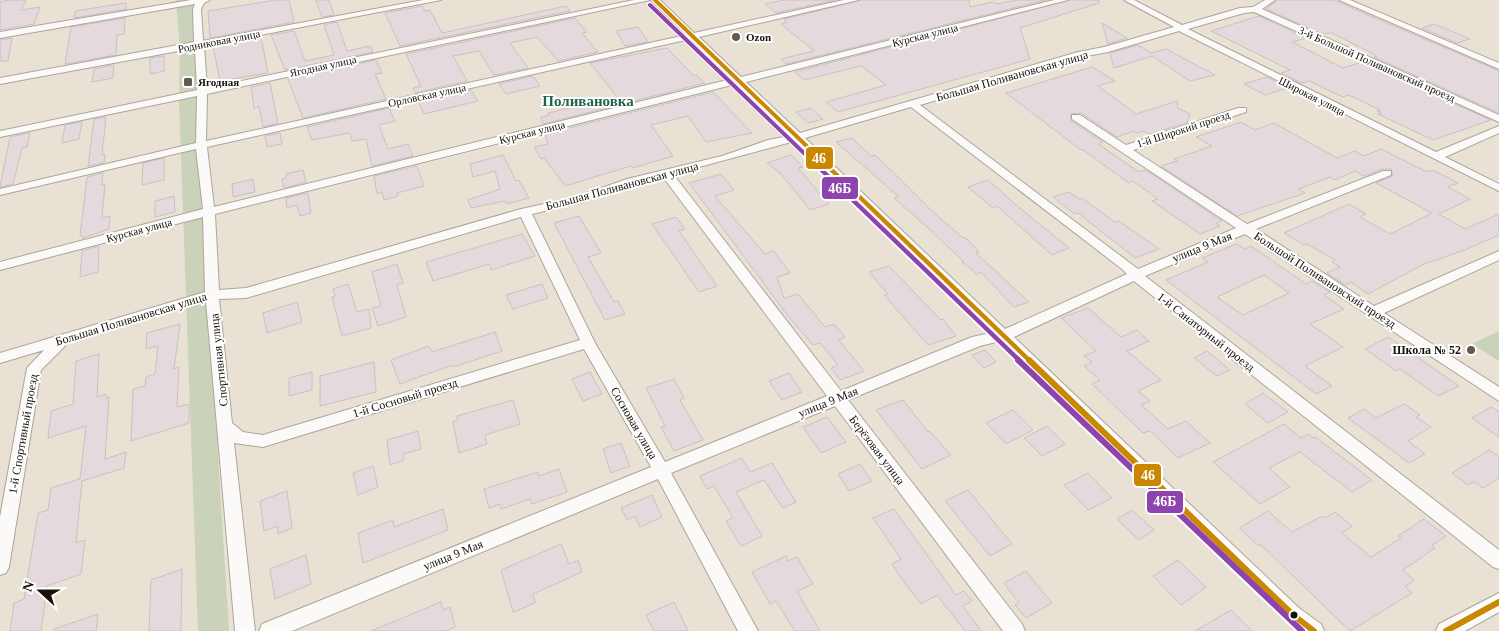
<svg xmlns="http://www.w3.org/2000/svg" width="1499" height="631" font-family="Georgia,serif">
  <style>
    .green { fill: #cad3b9 }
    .building { fill: #e4d9dd; stroke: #c9c2c0; fill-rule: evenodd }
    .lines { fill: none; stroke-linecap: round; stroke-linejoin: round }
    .minor-casing { stroke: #aba59a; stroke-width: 2 }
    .minor { fill: #fcfaf8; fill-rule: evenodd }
    .bus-1-far2-casing { stroke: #fff; stroke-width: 6 }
    .bus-1-far1-casing { stroke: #fff; stroke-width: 8 }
    .bus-1-casing { stroke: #fff; stroke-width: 10 }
    .bus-2-far2-casing { stroke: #fff; stroke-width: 6 }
    .bus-2-far1-casing { stroke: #fff; stroke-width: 8 }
    .bus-2-casing { stroke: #fff; stroke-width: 10 }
    .bus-1-far2 { stroke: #ca8802; stroke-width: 4 }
    .bus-1-far1 { stroke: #ca8802; stroke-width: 4.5 }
    .bus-1 { stroke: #ca8802; stroke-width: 6 }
    .bus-2-far2 { stroke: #8e44ad; stroke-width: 4 }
    .bus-2-far1 { stroke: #8e44ad; stroke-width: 4.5 }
    .bus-2 { stroke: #8e44ad; stroke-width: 6 }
    .poi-dot { fill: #605a50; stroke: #fff; stroke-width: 2 }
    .bus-dot { fill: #171209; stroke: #fff; stroke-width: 2 }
    .labels { text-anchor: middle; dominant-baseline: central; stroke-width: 4; stroke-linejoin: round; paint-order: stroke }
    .far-street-label { font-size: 11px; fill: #171209; stroke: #fff }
    .far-poi-label { font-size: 11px; font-weight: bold; fill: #171209; stroke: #fff; text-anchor: start }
    .street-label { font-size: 12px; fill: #171209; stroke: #fff }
    .poi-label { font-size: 12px; font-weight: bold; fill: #171209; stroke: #fff; text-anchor: end }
    .far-district-label { font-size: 15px; font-weight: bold; fill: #20654b; stroke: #fff }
    .line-badge { stroke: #fff; stroke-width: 2 }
    .badge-label { font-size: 14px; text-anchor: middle; font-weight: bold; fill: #fff }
  </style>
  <rect width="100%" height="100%" fill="#e9e1d3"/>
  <!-- green -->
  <path class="green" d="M 176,0 L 195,0 L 212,359 L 229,631 L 198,631 L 179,100 L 180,49 Z
    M 1499,331 L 1499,361 L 1472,344 Z"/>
  <!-- building -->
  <path class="building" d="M 10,0 L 26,0 L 21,10 L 40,7 L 34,24 L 0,30 L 0,2 Z
    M 276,0 L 289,0 L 294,22 L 210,38 L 208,11 Z
    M 316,0 L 329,0 L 334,15 L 322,17 Z
    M 784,0 L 835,0 L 776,13 L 765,4 Z
    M 861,0 L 969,0 L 970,7 L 993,2 L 996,4 L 1018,0 L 1046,0 L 786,64 L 781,59 L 814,51 L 781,24 L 787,22 L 784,19 Z
    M 1070,0 L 1099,0 L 1099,3 L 1020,28 L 1030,59 L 838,112 L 826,102 L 886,85 L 861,66 L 804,80 L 795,72 Z
    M 1277,0 L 1333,0 L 1499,71 L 1499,113 L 1374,57 L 1377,56 L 1332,33 L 1322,34 L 1266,9 Z
    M 126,3 L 126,9 L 74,18 L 75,11 Z
    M 422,6 L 425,11 L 430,10 L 442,33 L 566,6 L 570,11 L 400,46 L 385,13 Z
    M 1259,16 L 1307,38 L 1292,42 L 1343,68 L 1361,62 L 1491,120 L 1433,140 L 1378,114 L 1381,113 L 1377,111 L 1380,110 L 1349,95 L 1343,97 L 1309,81 L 1302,83 L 1281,73 L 1290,70 L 1211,31 Z
    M 125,18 L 124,34 L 117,35 L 116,55 L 65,64 L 71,27 Z
    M 575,18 L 587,32 L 582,33 L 598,52 L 558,61 L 537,37 L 510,43 L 528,68 L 494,75 L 479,51 L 453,56 L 467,81 L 415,93 L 413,88 L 421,86 L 406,54 Z
    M 337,22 L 347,51 L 370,46 L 373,52 L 285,70 L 271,35 L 294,31 L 305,61 L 334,55 L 324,25 Z
    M 1102,23 L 1127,38 L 1108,44 Z
    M 1434,24 L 1470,39 L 1457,43 L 1422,28 Z
    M 638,27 L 648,42 L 625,46 L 616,31 Z
    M 261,37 L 268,73 L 220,81 L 213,46 Z
    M 12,38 L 8,61 L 0,61 L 0,40 Z
    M 1138,45 L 1151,53 L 1166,49 L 1215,75 L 1190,81 L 1152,56 L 1114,68 L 1110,53 Z
    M 667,48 L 694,76 L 697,75 L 705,83 L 543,124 L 541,117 L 549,115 L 548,113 L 617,97 L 590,63 Z
    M 164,56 L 164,71 L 150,74 L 150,58 Z
    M 376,60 L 382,73 L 375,74 L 386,99 L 303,118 L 288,79 Z
    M 114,65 L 113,78 L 92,82 L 94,69 Z
    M 1092,67 L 1115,81 L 1098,86 L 1136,114 L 1177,101 L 1178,108 L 1190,114 L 1187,123 L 1149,134 L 1143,131 L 1136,133 L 1134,131 L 1117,137 L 1081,113 L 1071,114 L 1071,121 L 1103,142 L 1098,144 L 1139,172 L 1146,170 L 1222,221 L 1216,223 L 1220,226 L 1200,234 L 1152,201 L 1158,199 L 1133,181 L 1129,183 L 1083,150 L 1081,150 L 1006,93 Z
    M 533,76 L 540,86 L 506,94 L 499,84 Z
    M 1267,77 L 1288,88 L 1265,95 L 1244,84 Z
    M 270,83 L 278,123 L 263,127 L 259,107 L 254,108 L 251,87 Z
    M 471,90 L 478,101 L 424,114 L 419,102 Z
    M 713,92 L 752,133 L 706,142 L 688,116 L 651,125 L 673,156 L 633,168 L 631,166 L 565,186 L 544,158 L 541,159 L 534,147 L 548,144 L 545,134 Z
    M 389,108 L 395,121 L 379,125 L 388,149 L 408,144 L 413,156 L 372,166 L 366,139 L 352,141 L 350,133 L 312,140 L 307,127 Z
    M 811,108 L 823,119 L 808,123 L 796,112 Z
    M 106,117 L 102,155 L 105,154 L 104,163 L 88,166 L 94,119 Z
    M 82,122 L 79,139 L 62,143 L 65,125 Z
    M 1241,122 L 1255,130 L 1274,123 L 1337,158 L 1355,151 L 1364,156 L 1381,149 L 1427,172 L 1433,170 L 1458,183 L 1448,187 L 1470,199 L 1439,214 L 1465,229 L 1499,214 L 1499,235 L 1465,250 L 1424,264 L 1368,294 L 1351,282 L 1345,285 L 1327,273 L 1340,267 L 1332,262 L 1335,260 L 1307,244 L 1304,245 L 1284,233 L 1349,204 L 1366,214 L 1360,217 L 1390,234 L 1432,213 L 1376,183 L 1393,176 L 1391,169 L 1382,169 L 1364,176 L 1355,171 L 1335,180 L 1330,177 L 1299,189 L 1305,193 L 1237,216 L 1161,166 L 1177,161 L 1174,159 L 1212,146 L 1196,137 Z
    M 30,133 L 27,147 L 22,148 L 13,184 L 0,187 L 10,137 Z
    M 280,133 L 282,144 L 267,147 L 265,136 Z
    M 852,138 L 871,156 L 875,155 L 892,171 L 933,212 L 963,238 L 966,238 L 979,252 L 976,253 L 1029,302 L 1014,307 L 981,272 L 977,274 L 962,262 L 964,262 L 927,227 L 894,198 L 899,197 L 836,142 Z
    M 503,155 L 516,181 L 519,180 L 529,198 L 507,204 L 505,201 L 471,208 L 468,200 L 500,189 L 495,171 L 473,177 L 470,164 Z
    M 791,155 L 803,167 L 798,168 L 829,204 L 810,210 L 781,174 L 767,163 Z
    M 164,158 L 164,180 L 142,185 L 143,163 Z
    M 417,166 L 424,186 L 397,193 L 398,196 L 384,200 L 382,192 L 377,194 L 374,176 Z
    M 303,170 L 306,182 L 284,188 L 282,179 L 286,178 L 286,174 Z
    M 103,173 L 102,185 L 105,184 L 102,218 L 110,216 L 109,229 L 83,238 L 83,236 L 80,236 L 87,177 Z
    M 721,174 L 734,190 L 715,196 L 765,254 L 774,251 L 790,273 L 777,277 L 784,298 L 798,294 L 825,327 L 834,324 L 845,337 L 839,340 L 864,371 L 840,380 L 831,368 L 838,365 L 820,343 L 813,345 L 788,316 L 689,183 Z
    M 253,179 L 255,192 L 233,197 L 232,184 Z
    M 988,180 L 1015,204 L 1069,248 L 1052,255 L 997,206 L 993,208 L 968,187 Z
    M 1069,192 L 1079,199 L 1082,198 L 1115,222 L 1119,221 L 1159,249 L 1135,258 L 1078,213 L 1075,214 L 1053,197 Z
    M 308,193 L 311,213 L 300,216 L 297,205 L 287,208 L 286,198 Z
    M 174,196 L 175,212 L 155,217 L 155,201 Z
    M 579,216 L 601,253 L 588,257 L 614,302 L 618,301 L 625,314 L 605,320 L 554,223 Z
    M 676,217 L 685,229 L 679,231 L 717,286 L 699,292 L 652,224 Z
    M 522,234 L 535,256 L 491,270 L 489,264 L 433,281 L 426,262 Z
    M 1236,244 L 1245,249 L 1251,246 L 1306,284 L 1312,281 L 1330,292 L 1324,295 L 1344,309 L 1310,324 L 1343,347 L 1305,366 L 1332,386 L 1316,394 L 1166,280 L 1208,262 L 1202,258 ZM 1264,275 L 1289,293 L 1243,315 L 1217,297 Z
    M 99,246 L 98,272 L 80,277 L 82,251 Z
    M 397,264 L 403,283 L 397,285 L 406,317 L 378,326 L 372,308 L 381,306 L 372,272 Z
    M 889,266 L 941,320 L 943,319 L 956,336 L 928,345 L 884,295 L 888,294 L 869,272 Z
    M 348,284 L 357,312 L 369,309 L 371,328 L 342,336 L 332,297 L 335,296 L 333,289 Z
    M 542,284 L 548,298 L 513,309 L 506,295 Z
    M 297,302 L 302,322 L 267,333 L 263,313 Z
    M 1088,308 L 1121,337 L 1137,330 L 1149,341 L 1127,351 L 1161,380 L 1138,391 L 1150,401 L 1141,405 L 1168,429 L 1186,421 L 1210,443 L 1178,458 L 1150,431 L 1143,433 L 1092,384 L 1100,380 L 1084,366 L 1092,362 L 1084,356 L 1096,351 L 1061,318 Z
    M 180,324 L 174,369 L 179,367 L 177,407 L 189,404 L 189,423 L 131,441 L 133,389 L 145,386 L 146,377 L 155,374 L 158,346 L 146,349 L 147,333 Z
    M 495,332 L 502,351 L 453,367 L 452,365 L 400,384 L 391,360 L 429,346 L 432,352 Z
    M 1388,337 L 1407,350 L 1459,386 L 1438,396 L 1400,369 L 1396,371 L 1365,349 Z
    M 985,350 L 996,362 L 984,368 L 972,355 Z
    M 1207,351 L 1230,370 L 1217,376 L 1194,358 Z
    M 99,354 L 97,397 L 106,394 L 106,398 L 109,397 L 105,459 L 126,452 L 124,468 L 82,481 L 76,543 L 85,540 L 81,574 L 47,586 L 41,631 L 10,631 L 14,603 L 24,599 L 38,513 L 48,510 L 51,488 L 80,479 L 86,426 L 48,438 L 51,411 L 73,404 L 76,361 Z
    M 374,362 L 376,392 L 320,406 L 320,376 Z
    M 312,372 L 312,390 L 289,396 L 289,378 Z
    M 590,372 L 602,394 L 583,401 L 572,379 Z
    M 789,373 L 802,392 L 782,400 L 769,381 Z
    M 674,379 L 684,398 L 680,400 L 703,440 L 674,451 L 661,427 L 665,426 L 646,388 Z
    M 1263,393 L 1288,412 L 1268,423 L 1245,404 Z
    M 513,400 L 520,424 L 485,435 L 487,444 L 459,453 L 453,422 L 458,420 L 457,416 Z
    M 903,400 L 928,432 L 929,431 L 951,455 L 922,469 L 876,410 Z
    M 1404,404 L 1420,415 L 1416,417 L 1431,427 L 1408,441 L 1425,454 L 1409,463 L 1348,418 L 1364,409 L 1376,418 Z
    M 1491,407 L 1499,412 L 1499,437 L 1472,418 Z
    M 1013,410 L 1033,430 L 1006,444 L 986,423 Z
    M 827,417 L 846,442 L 821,453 L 803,427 Z
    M 1284,424 L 1301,438 L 1308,434 L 1313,438 L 1315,437 L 1372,480 L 1352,492 L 1300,452 L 1269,468 L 1290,487 L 1260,504 L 1213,462 Z
    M 1047,426 L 1065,444 L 1042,456 L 1024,438 Z
    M 418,431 L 421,449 L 403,454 L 404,460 L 390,465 L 387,440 Z
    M 621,443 L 630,466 L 611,473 L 603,449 Z
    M 1489,450 L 1499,457 L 1499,478 L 1483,488 L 1474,482 L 1468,485 L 1452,473 Z
    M 742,458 L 750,472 L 772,463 L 796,502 L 783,508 L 764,480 L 736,492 L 762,536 L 741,546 L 726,521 L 733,518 L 714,486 L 707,489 L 700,476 Z
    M 860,464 L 872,481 L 849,491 L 838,474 Z
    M 373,466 L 378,487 L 358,495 L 353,473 Z
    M 559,469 L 567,492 L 532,504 L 530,499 L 501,509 L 499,504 L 489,508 L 484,489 L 538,472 L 539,476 Z
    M 1088,473 L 1112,498 L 1088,510 L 1064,485 Z
    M 968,490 L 989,516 L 1012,544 L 990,556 L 945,501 Z
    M 287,491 L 292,528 L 278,534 L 278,526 L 264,531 L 260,501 Z
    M 652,495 L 662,517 L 640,527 L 635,516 L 627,520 L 621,508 Z
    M 443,509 L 448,530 L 363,563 L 358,533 L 393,520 L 394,527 Z
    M 894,509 L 956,595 L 964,591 L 972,601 L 963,606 L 981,631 L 965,631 L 937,595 L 921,604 L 904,582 L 892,564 L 901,559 L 873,518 Z
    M 1132,510 L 1154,530 L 1139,540 L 1117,519 Z
    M 1268,511 L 1292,532 L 1322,516 L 1325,518 L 1335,512 L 1352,526 L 1342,533 L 1371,557 L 1401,538 L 1398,536 L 1424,519 L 1446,536 L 1432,545 L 1435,548 L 1403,570 L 1414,580 L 1405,587 L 1412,593 L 1350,631 L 1261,545 L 1259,546 L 1239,528 Z
    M 561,544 L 569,564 L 578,560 L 582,572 L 533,594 L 535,603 L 513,612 L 501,570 Z
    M 306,555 L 311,584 L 275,599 L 270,569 Z
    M 786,556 L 788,561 L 797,557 L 813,584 L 797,591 L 820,631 L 795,631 L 776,601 L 770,604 L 752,572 Z
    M 1178,560 L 1206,587 L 1181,605 L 1153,576 Z
    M 182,569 L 181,631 L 149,631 L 151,580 Z
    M 1026,571 L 1052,603 L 1026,618 L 1015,605 L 1019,603 L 1004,583 Z
    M 441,602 L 443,610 L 450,607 L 455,627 L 446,631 L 371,631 Z
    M 674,602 L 688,631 L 654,631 L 646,615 Z
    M 1231,610 L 1252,631 L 1195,631 Z
    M 98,614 L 96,631 L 54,631 L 54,629 Z"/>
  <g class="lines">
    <!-- minor casing -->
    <g class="minor-casing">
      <path id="minor" d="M 191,0 L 210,0 L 204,3 L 201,9 L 203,41 L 423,0 L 441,0 L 204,46 L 207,88 L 634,0 L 650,0 L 207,94 L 206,141 L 686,35 L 651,0 L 660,0 L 694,33 L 844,0 L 859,0 L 699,37 L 741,77 L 1054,0 L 1068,0 L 746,82 L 800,133 L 1078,52 L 1104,47 L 1174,27 L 1124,0 L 1134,0 L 1182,25 L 1240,8 L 1253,7 L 1265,0 L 1275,0 L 1262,9 L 1499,115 L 1499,122 L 1254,12 L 1244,13 L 1188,29 L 1436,152 L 1499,126 L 1499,133 L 1445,157 L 1499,184 L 1499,191 L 1179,31 L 1108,52 L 1082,57 L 920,105 L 1138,269 L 1236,228 L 1072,119 L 1072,115 L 1080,115 L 1126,145 L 1238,108 L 1246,108 L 1246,112 L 1133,150 L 1247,224 L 1383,171 L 1391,171 L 1391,175 L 1256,229 L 1374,306 L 1499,251 L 1499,260 L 1384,313 L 1499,387 L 1499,401 L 1245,234 L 1145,276 L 1499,550 L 1499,569 L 1493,567 L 1134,281 L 1014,337 L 1299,608 L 1321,624 L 1324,631 L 1299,631 L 1285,620 L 1000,341 L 980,346 L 848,400 L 1022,624 L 1025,631 L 1003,631 L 835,406 L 671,473 L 758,631 L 738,631 L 658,479 L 292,631 L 259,631 L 262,624 L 651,467 L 584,349 L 263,447 L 234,443 L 255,631 L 235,631 L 206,301 L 68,343 L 41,370 L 9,567 L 6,573 L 0,575 L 0,517 L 27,368 L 44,350 L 0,363 L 0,353 L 205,292 L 203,217 L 0,270 L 0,262 L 203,209 L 196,149 L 0,195 L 0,189 L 196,143 L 197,96 L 0,137 L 0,131 L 197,90 L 195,48 L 0,84 L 0,78 L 194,42 L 193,9 L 195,4 L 0,38 L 0,32 ZM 690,39 L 731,79 L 214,207 L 207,147 ZM 736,84 L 789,136 L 768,140 L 722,156 L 627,179 L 576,197 L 521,209 L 246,288 L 219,290 L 215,214 ZM 911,107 L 1122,269 L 1127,274 L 1005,329 L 805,138 ZM 795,141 L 991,333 L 972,337 L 841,391 L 673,174 ZM 663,177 L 827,396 L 665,462 L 595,343 L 532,214 L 583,202 L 635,183 ZM 521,217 L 580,340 L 263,435 L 243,432 L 232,423 L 219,299 L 246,298 Z
        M 1339,0 L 1350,0 L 1499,63 L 1499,69 Z
        M 1499,593 L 1499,612 L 1465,631 L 1436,631 L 1439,624 Z"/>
    </g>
    <!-- minor -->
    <use href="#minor" class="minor"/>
    <!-- bus-1-far2 casing -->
    <g class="bus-1-far2-casing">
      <path id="bus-1-far2" d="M 655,0 L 817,156"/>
    </g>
    <!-- bus-1-far1 casing -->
    <g class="bus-1-far1-casing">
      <path id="bus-1-far1" d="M 816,155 L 1030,361"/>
    </g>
    <!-- bus-1 casing -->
    <g class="bus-1-casing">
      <path id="bus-1" d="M 1029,360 L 1292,614 L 1314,631
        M 1446,631 L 1499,602"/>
    </g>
    <!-- bus-2-far2 casing -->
    <g class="bus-2-far2-casing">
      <path id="bus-2-far2" d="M 650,5 L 807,156"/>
    </g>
    <!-- bus-2-far1 casing -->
    <g class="bus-2-far1-casing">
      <path id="bus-2-far1" d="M 806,155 L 1020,361"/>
    </g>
    <!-- bus-2 casing -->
    <g class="bus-2-casing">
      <path id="bus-2" d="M 1018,360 L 1302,631"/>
    </g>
    <!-- bus-1-far2 -->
    <use href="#bus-1-far2" class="bus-1-far2"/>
    <!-- bus-1-far1 -->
    <use href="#bus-1-far1" class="bus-1-far1"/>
    <!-- bus-1 -->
    <use href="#bus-1" class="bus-1"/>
    <!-- bus-2-far2 -->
    <use href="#bus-2-far2" class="bus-2-far2"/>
    <!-- bus-2-far1 -->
    <use href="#bus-2-far1" class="bus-2-far1"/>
    <!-- bus-2 -->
    <use href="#bus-2" class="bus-2"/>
  </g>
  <!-- markers -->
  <g class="poi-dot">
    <circle cx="736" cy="37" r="5"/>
    <rect x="183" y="77" width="10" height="10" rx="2.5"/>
    <circle cx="1471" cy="350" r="5"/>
  </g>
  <circle class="bus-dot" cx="1294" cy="615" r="4.5"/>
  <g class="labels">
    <!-- far-street labels -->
    <g class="far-street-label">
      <text transform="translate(925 35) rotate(-14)">Курская улица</text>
      <text transform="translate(219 41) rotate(-11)">Родниковая улица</text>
      <text transform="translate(1377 64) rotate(24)">3-й Большой Поливановский проезд</text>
      <text transform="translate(323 66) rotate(-12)">Ягодная улица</text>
      <text transform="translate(427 95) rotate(-12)">Орловская улица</text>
      <text transform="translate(1312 96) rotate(27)">Широкая улица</text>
      <text transform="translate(1183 129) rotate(-18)">1-й Широкий проезд</text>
      <text transform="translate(532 132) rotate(-14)">Курская улица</text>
      <text transform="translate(139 230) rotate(-15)">Курская улица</text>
    </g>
    <!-- far-poi labels -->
    <g class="far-poi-label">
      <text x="746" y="37">Ozon</text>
      <text x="198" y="82">Ягодная</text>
    </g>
    <!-- street labels -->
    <g class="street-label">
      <text transform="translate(1012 76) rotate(-16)">Большая Поливановская улица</text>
      <text transform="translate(622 186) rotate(-15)">Большая Поливановская улица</text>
      <text transform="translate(1202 247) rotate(-22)">улица 9 Мая</text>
      <text transform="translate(1325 280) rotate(33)">Большой Поливановский проезд</text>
      <text transform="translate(131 319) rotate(-17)">Большая Поливановская улица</text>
      <text transform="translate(1206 332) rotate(38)">1-й Санаторный проезд</text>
      <text transform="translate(219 360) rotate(-96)">Спортивная улица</text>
      <text transform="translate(405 398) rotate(-17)">1-й Сосновый проезд</text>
      <text transform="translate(828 402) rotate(-22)">улица 9 Мая</text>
      <text transform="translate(634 423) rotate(60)">Сосновая улица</text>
      <text transform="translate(23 434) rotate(-80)">1-й Спортивный проезд</text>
      <text transform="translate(877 450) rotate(53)">Берёзовая улица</text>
      <text transform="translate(453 555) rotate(-22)">улица 9 Мая</text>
    </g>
    <!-- poi labels -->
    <g class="poi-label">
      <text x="1461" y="350">Школа № 52</text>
    </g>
    <!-- far-district labels -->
    <g class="far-district-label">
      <text x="588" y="101">Поливановка</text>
    </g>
  </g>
  <g class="line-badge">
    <rect x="805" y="146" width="29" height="24" rx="5" fill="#ca8802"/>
    <rect x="821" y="176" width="38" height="24" rx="5" fill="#8e44ad"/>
    <rect x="1133" y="463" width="29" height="24" rx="5" fill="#ca8802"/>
    <rect x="1146" y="490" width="38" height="24" rx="5" fill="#8e44ad"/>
  </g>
  <g class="badge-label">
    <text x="819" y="163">46</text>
    <text x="840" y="193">46Б</text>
    <text x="1148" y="480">46</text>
    <text x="1165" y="506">46Б</text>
  </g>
  <!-- north arrow -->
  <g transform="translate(40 591) rotate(291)" stroke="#ffffff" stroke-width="4" paint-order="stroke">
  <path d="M0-4L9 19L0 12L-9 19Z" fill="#171209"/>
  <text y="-8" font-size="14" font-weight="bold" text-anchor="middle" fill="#171209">N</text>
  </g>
</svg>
